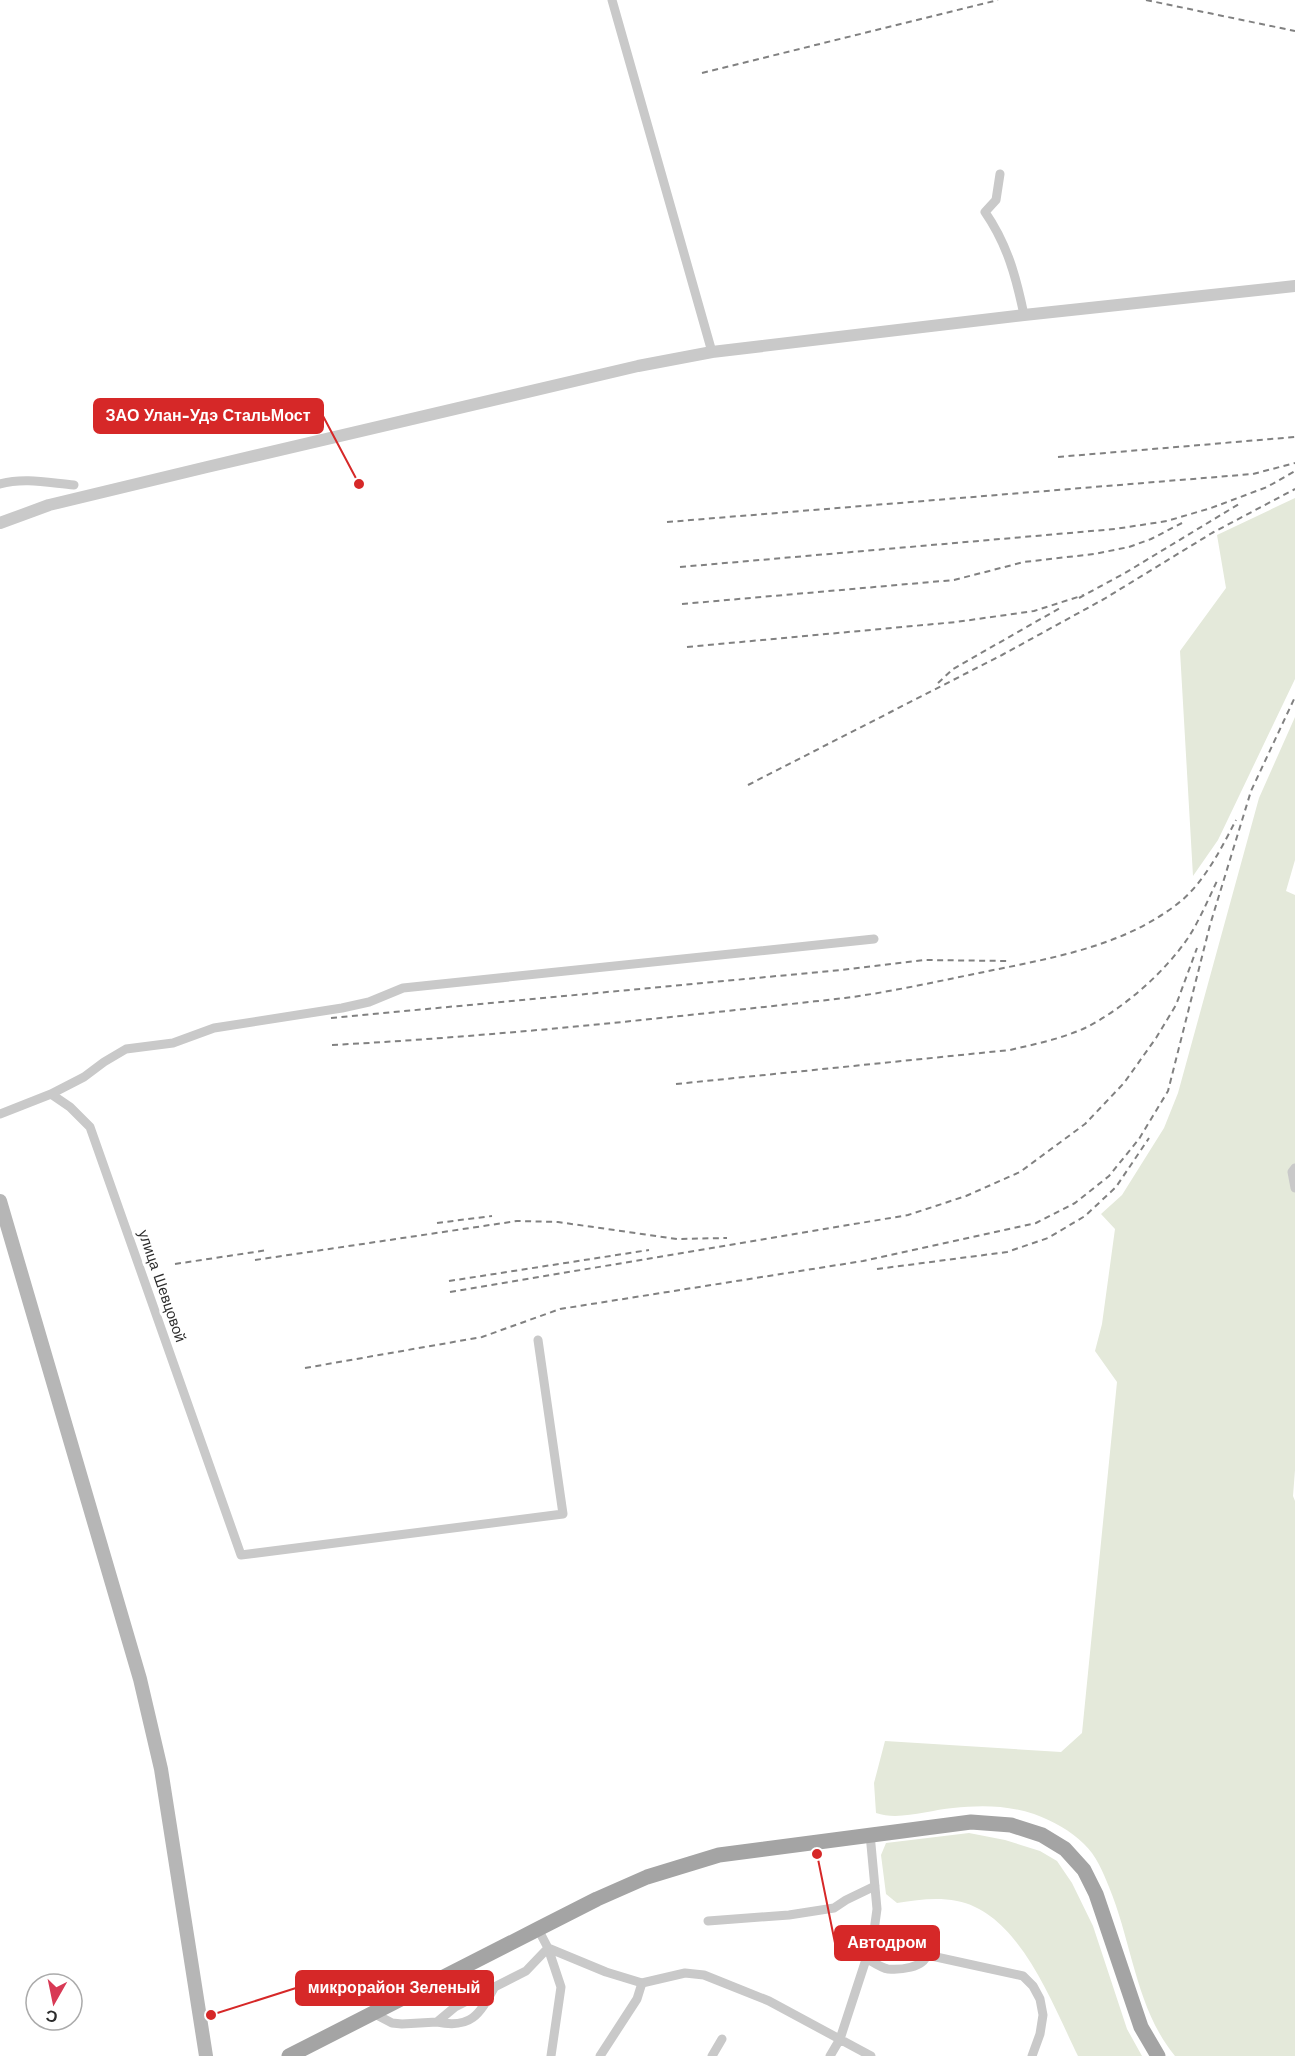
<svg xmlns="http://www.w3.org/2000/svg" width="1295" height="2056" font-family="'Work Sans',sans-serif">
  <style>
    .grass { fill: #e4e9da }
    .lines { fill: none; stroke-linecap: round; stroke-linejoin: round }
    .minor { stroke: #c9c9c9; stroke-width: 9 }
    .tertiary { stroke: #c9c9c9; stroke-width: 12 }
    .secondary { stroke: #b6b6b6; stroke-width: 14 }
    .primary { stroke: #a4a4a4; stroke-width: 15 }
    .rail { stroke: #818181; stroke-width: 2; stroke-dasharray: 6 4.5; stroke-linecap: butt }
    .labels { text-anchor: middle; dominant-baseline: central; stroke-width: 6; stroke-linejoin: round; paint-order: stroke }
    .street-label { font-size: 15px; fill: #2c2c2c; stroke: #fff }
    .leader { fill: none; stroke: #d62828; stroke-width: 2 }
    .callout-dot { fill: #d62828; stroke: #fff; stroke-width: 2 }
    .callout { fill: #d62828; stroke: #d62828; stroke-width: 2 }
    .callout-label { font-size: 16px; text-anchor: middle; font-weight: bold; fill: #fff }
  </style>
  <rect width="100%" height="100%" fill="#fff"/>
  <!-- grass -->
  <path class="grass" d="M 1295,498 L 1295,679 L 1218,840 L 1193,876 L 1180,651 L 1226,588 L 1217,535 Z
    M 1295,717 L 1295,860 L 1286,891 L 1295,895 L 1295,1470 L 1293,1496 L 1295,1501 L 1295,2056 L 1175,2056 C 1136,2009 1132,1942 1109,1887 C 1103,1872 1096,1855 1084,1844 C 1070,1830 1053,1821 1034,1814 C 1007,1805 980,1805 953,1808 C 929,1810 899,1821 876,1813 L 874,1783 L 885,1741 L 1061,1752 L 1082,1733 L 1117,1382 L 1095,1351 L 1102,1324 L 1115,1229 L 1101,1214 L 1122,1195 L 1164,1128 L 1178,1093 L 1259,798 Z
    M 969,1833 L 1005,1840 L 1040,1851 L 1057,1861 L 1072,1883 L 1093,1926 L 1127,2029 L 1142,2056 L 1078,2056 C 1053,2006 1020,1913 957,1901 C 936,1897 918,1900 897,1903 L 886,1894 L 881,1855 L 886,1843 Z"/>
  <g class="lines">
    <!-- minor -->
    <path class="minor" d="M 612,0 L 712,352
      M 1000,174 L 996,200 L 985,212 C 1007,244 1016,276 1024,315
      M 0,484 C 24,477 50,483 74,485
      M 51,1094 L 84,1077 L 104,1062 L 126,1049 L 173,1043 L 214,1028 L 342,1008 L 369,1002 L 403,988 L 874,939
      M 0,1114 L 51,1094 L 70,1107 L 90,1127 L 241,1555 L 563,1514 L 538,1340
      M 1295,1168 L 1292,1172 L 1295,1188
      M 708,1921 L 789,1915 L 834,1908 L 846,1900 L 875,1886
      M 538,1929 L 548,1948 L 606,1972 L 642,1983 L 685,1973 L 704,1975 L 769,2001 L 871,2056
      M 548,1948 L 561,1987 L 551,2056
      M 866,1958 C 873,1962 881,1968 888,1969 C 900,1970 923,1968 927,1955 L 1023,1976 L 1033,1986 L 1040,1999 L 1043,2015 L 1040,2034 L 1032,2056
      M 373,2013 L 392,2023 L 402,2024 L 437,2022 L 455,2007 L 526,1971 L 548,1948
      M 437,2022 C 471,2029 479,2015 494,1988
      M 600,2056 L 637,1999 L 642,1983
      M 712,2056 L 722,2039
      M 830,2056 L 840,2039 L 873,1938 L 877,1909 L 870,1834"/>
    <!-- tertiary -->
    <path class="tertiary" d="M 0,523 L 49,505 L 207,467 L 638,366 L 712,352 L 1024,315 L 1295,286"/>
    <!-- secondary -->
    <path class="secondary" d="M 0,1201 L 140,1679 L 161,1769 L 206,2056"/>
    <!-- primary -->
    <path class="primary" d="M 289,2056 L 538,1929 L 597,1899 L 647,1877 L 719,1855 L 971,1822 L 1011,1825 L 1042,1835 L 1065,1849 L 1084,1870 L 1096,1894 L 1141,2027 L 1158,2056"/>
    <!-- rail -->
    <path class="rail" d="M 1146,0 L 1295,31
      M 702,73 L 998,0
      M 1058,457 L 1295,437
      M 667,522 L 1253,474 L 1295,463
      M 680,567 L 1115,529 L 1167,521 L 1211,508 L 1267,487 L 1295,471
      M 1079,598 L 1125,573 L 1239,504
      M 682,604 L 954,580 L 1024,562 L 1094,554 L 1129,547 L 1151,539 L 1182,523
      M 687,647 L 956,622 L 1034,611 L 1084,595
      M 938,683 L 953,669 L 1060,608
      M 748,785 L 1002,655 L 1104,599 L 1212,533 L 1295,489
      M 331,1018 L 841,970 L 924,960 L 1009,961
      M 332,1045 C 504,1036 674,1017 845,998 C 890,992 935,982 979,973 C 1046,959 1120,948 1176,905 C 1203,885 1221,849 1236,820
      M 676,1084 L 1010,1050 C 1035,1044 1061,1039 1085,1028 C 1123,1009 1164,973 1188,938 C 1199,921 1208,900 1217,881
      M 437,1223 L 492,1216
      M 255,1260 L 517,1221 L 558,1222 L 677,1239 L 727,1238
      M 175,1264 L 268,1250
      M 877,1269 L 1007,1252 L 1048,1238 L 1085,1216 L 1116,1187 L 1149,1138
      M 449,1281 L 649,1250
      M 450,1292 L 908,1215 L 966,1196 L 1020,1172 L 1085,1124 L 1124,1083 L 1156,1038 L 1176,1005 L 1197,948
      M 305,1368 L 482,1337 L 560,1309 L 863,1261 L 1036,1223 L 1075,1203 L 1109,1176 L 1139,1139 L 1168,1091 L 1210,925 L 1251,791 L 1295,697"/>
  </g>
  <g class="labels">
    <!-- street labels -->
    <g class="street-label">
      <text transform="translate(162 1286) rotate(71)">улица Шевцовой</text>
    </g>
  </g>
  <!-- callouts -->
  <path class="leader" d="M359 484L323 416M817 1854L835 1943M211 2015L296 1988"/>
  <g class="callout-dot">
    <circle cx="359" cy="484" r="6"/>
    <circle cx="817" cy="1854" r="6"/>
    <circle cx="211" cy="2015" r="6"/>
  </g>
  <g class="callout">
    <rect x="94" y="399" width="229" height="34" rx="6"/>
    <rect x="835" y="1926" width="104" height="34" rx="6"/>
    <rect x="296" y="1971" width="197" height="34" rx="6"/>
  </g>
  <g class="callout-label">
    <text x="208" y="421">ЗАО Улан-Удэ СтальМост</text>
    <text x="887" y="1948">Автодром</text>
    <text x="394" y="1993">микрорайон Зеленый</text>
  </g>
  <!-- north arrow -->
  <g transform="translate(54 2002) rotate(189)"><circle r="28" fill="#ffffff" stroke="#ababab" stroke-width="1.5"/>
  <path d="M0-4.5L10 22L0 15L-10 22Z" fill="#d83955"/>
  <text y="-9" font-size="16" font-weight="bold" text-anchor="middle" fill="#2c2c2c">С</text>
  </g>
</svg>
